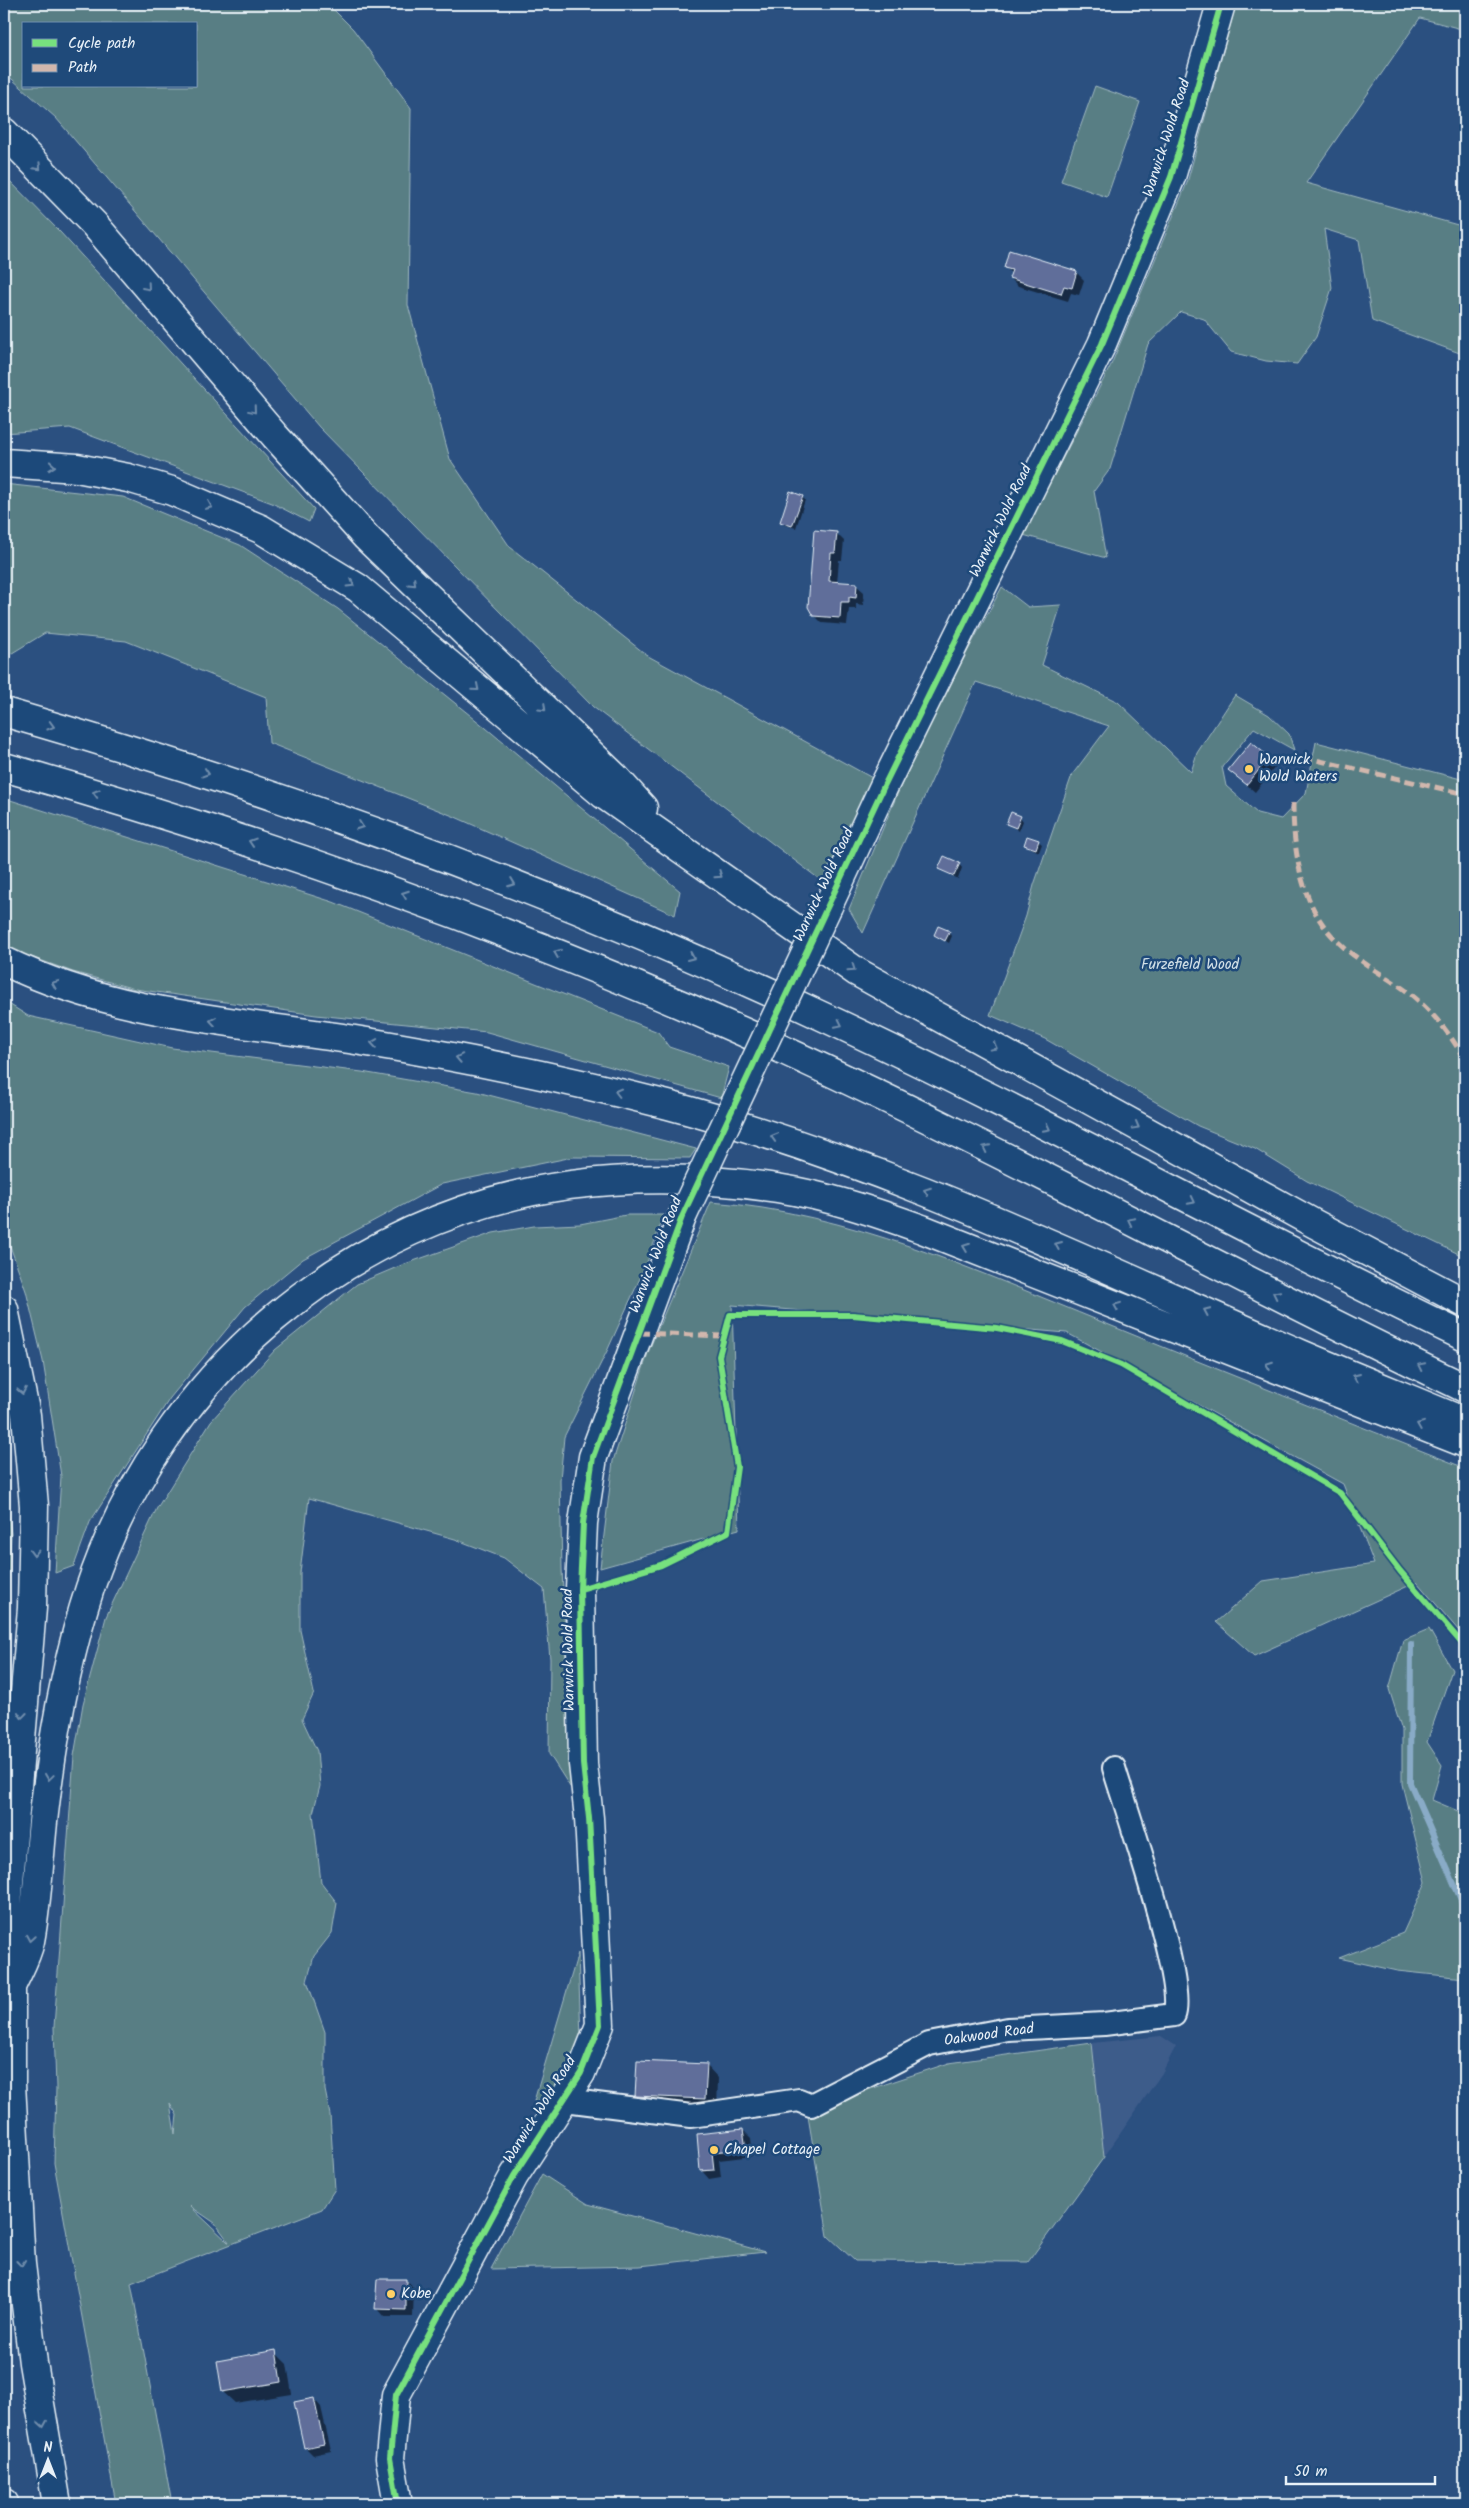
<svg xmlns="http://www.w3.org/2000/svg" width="1469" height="2508" font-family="Kalam,sans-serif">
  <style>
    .built { fill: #3e5c8a }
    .green { fill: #587e84; stroke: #a0b8be; fill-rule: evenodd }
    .shadow { fill: #0007 }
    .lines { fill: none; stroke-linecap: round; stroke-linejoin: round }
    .stream { stroke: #89abc7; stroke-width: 6 }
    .building { fill: #606e9a; stroke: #e8f1f8 }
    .street-casing { stroke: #e8f1f8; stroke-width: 26 }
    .secondary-casing { stroke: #e8f1f8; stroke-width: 31 }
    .highway-casing { stroke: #e8f1f8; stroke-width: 31 }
    .street { stroke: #1f4a7a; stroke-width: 22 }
    .secondary { stroke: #1f4a7a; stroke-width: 28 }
    .highway { stroke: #1f4a7a; stroke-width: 28 }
    .secondary-bridge-casing { stroke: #e8f1f8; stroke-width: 31; stroke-linecap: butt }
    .secondary-bridge { stroke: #1f4a7a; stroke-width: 28 }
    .quiet { stroke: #d1b7ad; stroke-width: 5; stroke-dasharray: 10 5; stroke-linecap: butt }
    .cycleway-casing { stroke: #1f4a7a; stroke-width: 9 }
    .cycleway { stroke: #77e17e; stroke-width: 6 }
    .oneway { stroke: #6f8dac }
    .poi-dot { fill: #ffd166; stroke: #1f4a7a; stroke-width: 2 }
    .labels { text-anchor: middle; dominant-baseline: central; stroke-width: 5; stroke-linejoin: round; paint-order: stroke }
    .street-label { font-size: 15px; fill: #e8f1f8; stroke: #1f4a7a }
    .poi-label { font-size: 15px; fill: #e8f1f8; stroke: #1f4a7a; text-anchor: start }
    .park-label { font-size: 15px; fill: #d2e0e7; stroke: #1f4a7a }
  </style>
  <rect width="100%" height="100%" fill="#2b5080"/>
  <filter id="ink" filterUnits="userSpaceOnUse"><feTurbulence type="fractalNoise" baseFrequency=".02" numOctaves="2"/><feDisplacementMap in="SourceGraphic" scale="10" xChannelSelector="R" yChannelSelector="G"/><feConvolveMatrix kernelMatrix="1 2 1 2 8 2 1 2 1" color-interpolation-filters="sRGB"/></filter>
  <g filter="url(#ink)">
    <!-- built -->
    <path class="built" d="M 1161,2036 L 1176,2046 L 1162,2073 L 1104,2157 L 1092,2043 Z"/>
    <!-- green -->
    <path class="green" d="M 4,4 L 328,4 L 353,29 L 411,108 L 408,305 L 450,459 L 510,547 L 648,656 L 876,780 L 823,882 L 593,707 L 319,427 L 56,118 L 4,72 ZM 24,24 L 196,24 L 196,86 L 24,86 Z
      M 1236,4 L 1465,4 L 1465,30 L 1420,18 L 1306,183 L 1465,227 L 1465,355 L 1372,321 L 1359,240 L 1324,229 L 1332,288 L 1316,337 L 1297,364 L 1266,361 L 1231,352 L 1204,319 L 1181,312 L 1148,344 L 1110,469 L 1094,491 L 1106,558 L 1023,535 L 1111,365 L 1187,183 Z
      M 1095,86 L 1140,102 L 1107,197 L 1061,181 Z
      M 4,175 L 60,232 L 314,509 L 309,522 L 272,503 L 70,428 L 4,433 Z
      M 4,484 L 123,497 L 240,545 L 338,609 L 486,728 L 680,891 L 675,915 L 453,816 L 269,743 L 266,697 L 126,641 L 45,633 L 4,658 Z
      M 1002,587 L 1028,607 L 1061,605 L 1042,665 L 1118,702 L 1191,772 L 1197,753 L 1235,695 L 1269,715 L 1289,734 L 1294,750 L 1254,728 L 1222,767 L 1226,786 L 1257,813 L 1281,819 L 1306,793 L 1316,742 L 1465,780 L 1465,1257 L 1307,1181 L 1255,1149 L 1198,1126 L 1045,1039 L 990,1015 L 1026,916 L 1034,885 L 1072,775 L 1109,726 L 976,682 L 863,933 L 849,909 L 921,738 Z
      M 4,798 L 333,902 L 658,1032 L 669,1047 L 729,1067 L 721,1098 L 487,1032 L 316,1015 L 135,989 L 73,972 L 4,947 Z
      M 4,1001 L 28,1016 L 172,1048 L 362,1072 L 477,1092 L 696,1149 L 690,1158 L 573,1157 L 442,1184 L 303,1259 L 245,1307 L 170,1398 L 90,1522 L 74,1566 L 55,1573 L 61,1476 L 43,1361 L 26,1291 L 4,1229 Z
      M 711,1202 C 848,1212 976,1271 1102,1322 C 1223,1372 1344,1420 1465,1468 L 1465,1638 L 1417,1582 L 1254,1656 L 1216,1622 L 1263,1581 L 1374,1564 L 1343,1484 L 1067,1333 L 732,1305 L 739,1529 L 600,1568 L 613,1461 L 649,1350 Z
      M 626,1215 L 664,1215 L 646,1265 L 608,1349 L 564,1437 L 560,1480 L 562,1569 L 572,1790 L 549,1754 L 550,1659 L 544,1589 L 504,1558 L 455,1539 L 309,1498 L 300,1573 L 300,1630 L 314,1693 L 302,1719 L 317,1751 L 320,1786 L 313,1813 L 321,1882 L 337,1903 L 332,1933 L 314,1956 L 307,1981 L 325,2032 L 325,2090 L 330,2115 L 335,2189 L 322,2209 L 131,2283 L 172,2504 L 116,2504 L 54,2163 L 56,2088 L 54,2027 L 74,1756 L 83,1704 L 106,1617 L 157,1508 L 211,1421 L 275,1350 L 357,1284 L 402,1265 L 493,1233 L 534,1226 L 580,1224 ZM 170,2103 L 177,2115 L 175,2134 ZM 190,2206 L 215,2223 L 229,2242 L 228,2242 Z
      M 4,1482 L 11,1534 L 4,1677 Z
      M 1429,1629 L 1452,1670 L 1427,1742 L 1442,1765 L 1432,1800 L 1465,1814 L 1465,1978 L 1397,1971 L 1339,1958 L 1403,1933 L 1426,1882 L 1402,1784 L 1402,1730 L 1389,1689 L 1403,1640 Z
      M 578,1953 L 581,2039 L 558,2098 L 534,2101 Z
      M 1092,2043 L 1104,2157 L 1028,2262 L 855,2261 L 828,2236 L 807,2110 L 949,2063 Z
      M 542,2174 L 588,2204 L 765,2252 L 640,2266 L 491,2269 Z"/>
    <!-- shadow -->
    <path class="shadow" d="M 1005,267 L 1076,272 L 1084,280 L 1079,295 L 1071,293 L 1068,301 L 1018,286 L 1010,278 L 1012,274 Z
      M 802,497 L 805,500 L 796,528 L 785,525 L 781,521 Z
      M 836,533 L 844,541 L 842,560 L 839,560 L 837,583 L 856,585 L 864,592 L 863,605 L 856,604 L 856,609 L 849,609 L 847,625 L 822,623 L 814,615 Z
      M 1251,744 L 1276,766 L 1255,792 L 1230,770 Z
      M 1020,817 L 1023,821 L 1019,831 L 1008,824 Z
      M 1038,841 L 1042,844 L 1039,852 L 1025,845 Z
      M 959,864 L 962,868 L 958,879 L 940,869 Z
      M 949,932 L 952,936 L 949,943 L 936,935 Z
      M 707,2066 L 718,2078 L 717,2111 L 649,2107 L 637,2095 Z
      M 743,2130 L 751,2138 L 753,2156 L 719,2160 L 721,2177 L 709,2179 L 702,2171 L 698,2135 Z
      M 406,2281 L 414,2288 L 413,2317 L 384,2317 L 377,2309 Z
      M 275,2352 L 287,2364 L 292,2394 L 235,2403 L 223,2392 Z
      M 314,2399 L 321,2407 L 331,2451 L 313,2455 L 305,2447 Z"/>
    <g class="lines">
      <!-- stream -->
      <path class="stream" d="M 1411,1644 L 1410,1783 L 1465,1909
        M 1465,1980 L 1463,2014 L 1465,2021"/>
    </g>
    <!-- building -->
    <path class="building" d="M 1009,250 L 1077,271 L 1072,288 L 1064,286 L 1061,294 L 1009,278 L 1012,270 L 1004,268 Z
      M 790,491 L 803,496 L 792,526 L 780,522 Z
      M 814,530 L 837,532 L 835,553 L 831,553 L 829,581 L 857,583 L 856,598 L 849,597 L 849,602 L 841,602 L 840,618 L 813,616 L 808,607 Z
      M 1251,742 L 1269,757 L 1247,785 L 1228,770 Z
      M 1011,812 L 1021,816 L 1016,828 L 1006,824 Z
      M 1027,836 L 1039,840 L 1036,849 L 1024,845 Z
      M 944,856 L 960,863 L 954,876 L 938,869 Z
      M 938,926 L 950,931 L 945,941 L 934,935 Z
      M 637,2061 L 707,2064 L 705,2099 L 635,2096 Z
      M 743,2129 L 746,2149 L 712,2152 L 714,2170 L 700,2171 L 697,2134 Z
      M 377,2279 L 406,2279 L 406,2310 L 375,2309 Z
      M 276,2350 L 281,2382 L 222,2392 L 217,2361 Z
      M 314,2398 L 324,2444 L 304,2448 L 294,2402 Z"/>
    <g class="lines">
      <!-- street casing -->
      <g class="street-casing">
        <path id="street" d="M 565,2100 L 691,2116 L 799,2100 L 811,2105 L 929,2044 L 1008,2029 L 1104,2024 L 1174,2015 C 1187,1984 1126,1809 1114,1768"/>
      </g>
      <!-- secondary casing -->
      <g class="secondary-casing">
        <path id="secondary" d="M 828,906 L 884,786 L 1102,344 L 1171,177 L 1221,4
          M 398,2504 L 390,2458 L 396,2395 L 514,2176 L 581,2073 L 600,2025 L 589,1818 L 583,1764 L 580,1589 L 583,1523 L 593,1457 L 682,1217"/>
      </g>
      <!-- highway casing -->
      <g class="highway-casing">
        <path id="highway" d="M 4,132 L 94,224 L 275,436 L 366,537 L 614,776 L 643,808
          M 4,463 L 77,468 L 128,478 L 172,491 L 261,529 L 358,588 L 603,794 L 857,972 L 1315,1224 L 1465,1303
          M 4,712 C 281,792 552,890 813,1012 C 1034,1114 1246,1232 1465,1337
          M 4,767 C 258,839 507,926 748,1034 C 991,1143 1225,1273 1465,1388
          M 4,961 C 112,1014 232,1021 349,1039 C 457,1056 562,1078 668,1105 C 891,1164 1090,1263 1301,1354 C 1355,1377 1410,1399 1465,1422
          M 4,1309 L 26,1415 L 34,1506 L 32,1608 L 4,1942 L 11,1987 L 11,2084 L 21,2264 L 33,2363 L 57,2504
          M 11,1987 C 17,1973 27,1957 30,1941 C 38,1899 39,1855 44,1813 C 53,1737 66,1660 90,1588 C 161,1377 348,1215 570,1185 C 638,1176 709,1178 777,1188 C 828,1196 875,1212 922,1229 L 1465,1443
          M 4,2503 L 4,2504"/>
      </g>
      <!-- street -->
      <use href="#street" class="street"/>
      <!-- secondary -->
      <use href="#secondary" class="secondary"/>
      <!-- highway -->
      <use href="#highway" class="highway"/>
      <!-- secondary-bridge casing -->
      <g class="secondary-bridge-casing">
        <path id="secondary-bridge" d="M 682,1217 L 828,906"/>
      </g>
      <!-- secondary-bridge -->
      <use href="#secondary-bridge" class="secondary-bridge"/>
      <!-- quiet -->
      <path class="quiet" d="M 1303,757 L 1465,794
        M 1293,803 C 1293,843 1299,893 1324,926 C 1344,953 1374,969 1401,987 C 1427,1005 1451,1033 1465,1061
        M 639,1333 L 724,1336"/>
      <!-- cycleway casing -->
      <g class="cycleway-casing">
        <path id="cycleway" d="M 580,1589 L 661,1565 L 728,1532 L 737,1467 L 719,1356 L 730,1315 L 853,1315 L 997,1328 L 1062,1341 L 1121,1365 L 1340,1493 L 1400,1571 L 1465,1647
          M 398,2504 L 390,2458 L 396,2395 L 514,2176 L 581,2073 L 600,2025 L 589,1818 L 583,1764 L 580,1589 L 583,1523 L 593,1457 L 682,1217 L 884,786 L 1102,344 L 1171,177 L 1221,4"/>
      </g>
      <!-- cycleway -->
      <use href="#cycleway" class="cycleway"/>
    </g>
    <!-- one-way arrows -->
    <defs><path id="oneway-chevron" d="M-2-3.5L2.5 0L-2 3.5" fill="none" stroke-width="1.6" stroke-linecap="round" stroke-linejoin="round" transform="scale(1.25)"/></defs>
    <g class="oneway">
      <use href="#oneway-chevron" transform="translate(38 167) rotate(46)"/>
      <use href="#oneway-chevron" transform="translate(147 287) rotate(49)"/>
      <use href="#oneway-chevron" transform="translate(253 410) rotate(50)"/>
      <use href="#oneway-chevron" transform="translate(52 466) rotate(5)"/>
      <use href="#oneway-chevron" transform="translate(209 506) rotate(23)"/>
      <use href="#oneway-chevron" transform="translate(413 583) rotate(44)"/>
      <use href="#oneway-chevron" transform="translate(351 584) rotate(32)"/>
      <use href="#oneway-chevron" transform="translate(476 688) rotate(40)"/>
      <use href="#oneway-chevron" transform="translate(543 708) rotate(44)"/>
      <use href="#oneway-chevron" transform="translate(51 726) rotate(16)"/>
      <use href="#oneway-chevron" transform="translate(206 773) rotate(18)"/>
      <use href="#oneway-chevron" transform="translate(96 793) rotate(-164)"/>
      <use href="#oneway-chevron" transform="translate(360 826) rotate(20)"/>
      <use href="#oneway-chevron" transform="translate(252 842) rotate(-162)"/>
      <use href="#oneway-chevron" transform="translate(719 875) rotate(35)"/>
      <use href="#oneway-chevron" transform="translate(512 883) rotate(21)"/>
      <use href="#oneway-chevron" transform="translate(405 894) rotate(-160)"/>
      <use href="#oneway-chevron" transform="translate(557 953) rotate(-158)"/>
      <use href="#oneway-chevron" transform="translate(691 957) rotate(24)"/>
      <use href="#oneway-chevron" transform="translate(852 968) rotate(34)"/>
      <use href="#oneway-chevron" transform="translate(55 984) rotate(-158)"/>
      <use href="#oneway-chevron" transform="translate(213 1021) rotate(-172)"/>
      <use href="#oneway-chevron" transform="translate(839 1024) rotate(26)"/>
      <use href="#oneway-chevron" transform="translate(374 1043) rotate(-171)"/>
      <use href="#oneway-chevron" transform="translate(994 1047) rotate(29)"/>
      <use href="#oneway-chevron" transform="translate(459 1058) rotate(-169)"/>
      <use href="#oneway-chevron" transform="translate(618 1092) rotate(-166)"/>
      <use href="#oneway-chevron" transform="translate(1136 1126) rotate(29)"/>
      <use href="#oneway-chevron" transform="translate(1047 1128) rotate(27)"/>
      <use href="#oneway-chevron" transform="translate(774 1137) rotate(-163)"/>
      <use href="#oneway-chevron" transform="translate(986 1148) rotate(-154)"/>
      <use href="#oneway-chevron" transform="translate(927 1191) rotate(-159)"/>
      <use href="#oneway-chevron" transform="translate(1192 1201) rotate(27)"/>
      <use href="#oneway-chevron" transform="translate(1131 1221) rotate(-153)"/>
      <use href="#oneway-chevron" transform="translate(1058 1245) rotate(-157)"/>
      <use href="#oneway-chevron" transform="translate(966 1247) rotate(-159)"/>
      <use href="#oneway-chevron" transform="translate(1276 1294) rotate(-154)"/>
      <use href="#oneway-chevron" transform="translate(1117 1306) rotate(-158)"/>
      <use href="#oneway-chevron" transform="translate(1207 1311) rotate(-156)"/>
      <use href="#oneway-chevron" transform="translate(1269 1365) rotate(-159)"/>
      <use href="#oneway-chevron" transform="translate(1421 1366) rotate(-154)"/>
      <use href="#oneway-chevron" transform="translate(1356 1377) rotate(-157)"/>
      <use href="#oneway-chevron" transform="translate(22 1391) rotate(79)"/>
      <use href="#oneway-chevron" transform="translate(1420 1425) rotate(-158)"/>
      <use href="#oneway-chevron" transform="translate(34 1553) rotate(91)"/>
      <use href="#oneway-chevron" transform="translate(22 1715) rotate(96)"/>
      <use href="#oneway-chevron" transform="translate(49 1777) rotate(98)"/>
      <use href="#oneway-chevron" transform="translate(30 1938) rotate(99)"/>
      <use href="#oneway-chevron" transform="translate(21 2263) rotate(84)"/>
      <use href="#oneway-chevron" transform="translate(43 2424) rotate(81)"/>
    </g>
  </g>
  <!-- markers -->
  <g class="poi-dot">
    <circle cx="1249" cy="769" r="5"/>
    <circle cx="714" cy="2150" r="5"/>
    <circle cx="391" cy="2294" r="5"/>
  </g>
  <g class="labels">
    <!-- street labels -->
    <g class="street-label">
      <text transform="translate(1167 138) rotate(-72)">Warwick Wold Road</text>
      <text transform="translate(1001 521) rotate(-64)">Warwick Wold Road</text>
      <text transform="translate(824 885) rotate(-65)">Warwick Wold Road</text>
      <text transform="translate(656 1255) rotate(-69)">Warwick Wold Road</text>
      <text transform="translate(569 1650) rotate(-91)">Warwick Wold Road</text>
      <text transform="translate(989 2035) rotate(-8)">Oakwood Road</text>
      <text transform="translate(540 2110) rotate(-58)">Warwick Wold Road</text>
    </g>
    <!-- poi labels -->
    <g class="poi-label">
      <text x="1259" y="760">Warwick<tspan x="1259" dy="17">Wold Waters</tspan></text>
      <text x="724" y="2150">Chapel Cottage</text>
      <text x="401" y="2294">Kobe</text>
    </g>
    <!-- park labels -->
    <g class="park-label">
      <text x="1190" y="965">Furzefield Wood</text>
    </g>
  </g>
  <!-- margin -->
  <rect width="1469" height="2508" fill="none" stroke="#1f4a7a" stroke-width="20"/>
  <rect x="10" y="10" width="1449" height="2488" fill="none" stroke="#e8f1f8" stroke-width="2" filter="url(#ink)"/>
  <!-- legend -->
  <rect x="22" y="22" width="175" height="65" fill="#1f4a7a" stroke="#6f8dac"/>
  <rect x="32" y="39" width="25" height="8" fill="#77e17e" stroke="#6f8dac"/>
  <text x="68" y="48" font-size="15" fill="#e8f1f8">Cycle path</text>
  <rect x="32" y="64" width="25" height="8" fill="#d1b7ad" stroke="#6f8dac"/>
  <text x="68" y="72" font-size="15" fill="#e8f1f8">Path</text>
  <!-- north arrow -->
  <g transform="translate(48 2460)" stroke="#1f4a7a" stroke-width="4" paint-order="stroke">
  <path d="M0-4L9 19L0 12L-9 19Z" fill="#e8f1f8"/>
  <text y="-8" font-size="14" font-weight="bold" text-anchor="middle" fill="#e8f1f8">N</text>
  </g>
  <!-- scale -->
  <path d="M1286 2476v8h149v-8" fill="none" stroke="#e8f1f8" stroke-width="2.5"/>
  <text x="1294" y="2476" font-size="15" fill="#e8f1f8" stroke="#1f4a7a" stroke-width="4" paint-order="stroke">50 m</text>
</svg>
